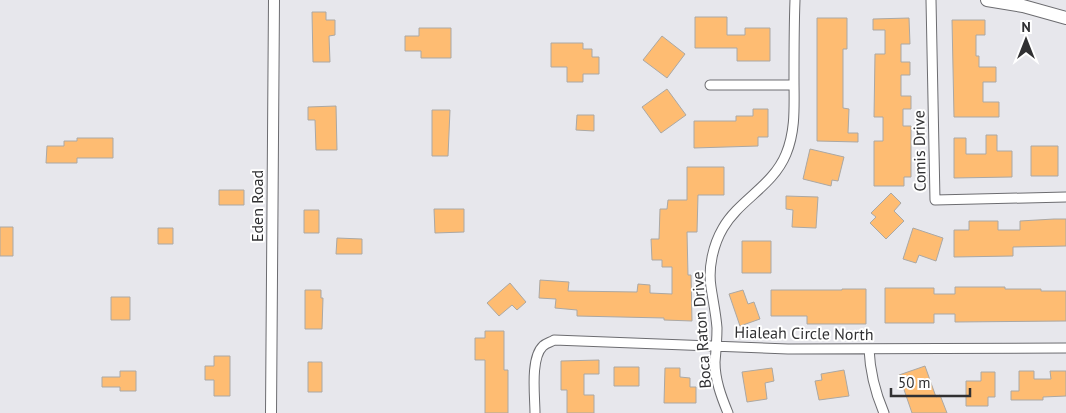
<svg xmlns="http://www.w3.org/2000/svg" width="1066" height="413" font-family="'PT Sans',sans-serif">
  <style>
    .building { fill: #febc72; stroke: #aba8a4 }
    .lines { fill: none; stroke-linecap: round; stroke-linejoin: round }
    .minor-casing { stroke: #6c6c70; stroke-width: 11 }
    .tertiary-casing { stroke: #6c6c70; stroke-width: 12 }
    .secondary-casing { stroke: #6c6c70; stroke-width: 14 }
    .minor { stroke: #fff; stroke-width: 9 }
    .tertiary { stroke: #fff; stroke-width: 10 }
    .secondary { stroke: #fff; stroke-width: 12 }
    .labels { text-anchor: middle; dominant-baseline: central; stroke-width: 4; stroke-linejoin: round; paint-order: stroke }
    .street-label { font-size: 16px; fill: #303032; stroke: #fff }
  </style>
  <rect width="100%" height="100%" fill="#e7e7ec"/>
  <!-- building -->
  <path class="building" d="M 312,12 L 326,12 L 326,20 L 335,20 L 335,35 L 329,36 L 330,62 L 313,62 Z
    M 695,17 L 727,17 L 727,35 L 745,35 L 745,28 L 770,28 L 770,61 L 737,61 L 737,48 L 695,48 Z
    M 817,18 L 847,18 L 847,49 L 843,49 L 843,108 L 849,109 L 848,133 L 858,133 L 858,142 L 817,141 Z
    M 909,18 L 910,44 L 901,44 L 901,62 L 910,62 L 910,75 L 901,75 L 901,96 L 911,96 L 911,109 L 903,109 L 903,126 L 911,126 L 911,177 L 904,177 L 904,186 L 874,186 L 874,141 L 883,141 L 883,117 L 874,117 L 875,54 L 885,54 L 885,30 L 873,30 L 873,19 Z
    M 952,20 L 985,20 L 985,35 L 976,35 L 976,56 L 979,56 L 979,67 L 996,67 L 996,82 L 983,82 L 983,102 L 999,102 L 999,117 L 954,117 Z
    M 419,28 L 451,28 L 451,58 L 421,58 L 421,51 L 405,51 L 405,36 L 419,36 Z
    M 662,36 L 685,54 L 667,78 L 643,60 Z
    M 551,43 L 583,43 L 583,49 L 592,49 L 592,57 L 599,57 L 599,74 L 583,74 L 583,82 L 567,82 L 567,67 L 551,67 Z
    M 667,89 L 686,115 L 661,133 L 642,107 Z
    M 336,106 L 337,150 L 316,150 L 315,120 L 308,120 L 308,107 Z
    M 753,109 L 768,109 L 768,137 L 758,137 L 758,146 L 694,148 L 694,121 L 736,121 L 736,116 L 753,116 Z
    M 432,110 L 450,110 L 448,156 L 432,156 Z
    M 577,115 L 594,115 L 594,131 L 576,130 Z
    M 986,135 L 997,135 L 997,151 L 1012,151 L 1012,177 L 954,178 L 954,138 L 966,138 L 966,154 L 986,154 Z
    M 77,138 L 113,138 L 113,158 L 77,158 L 77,163 L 46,163 L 47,146 L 64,146 L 64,141 L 77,141 Z
    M 1031,146 L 1058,146 L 1058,176 L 1031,176 Z
    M 810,149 L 844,157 L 838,181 L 832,180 L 831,186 L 803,179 Z
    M 687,167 L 724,167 L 724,195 L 698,195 L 697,232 L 687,232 L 688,275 L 691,275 L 692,321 L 664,320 L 664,318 L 577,316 L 577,310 L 555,308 L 556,299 L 539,298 L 540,280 L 569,282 L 568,291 L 637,292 L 638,284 L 650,285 L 650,293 L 672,294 L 672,267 L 662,267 L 662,260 L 652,260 L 651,239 L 659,239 L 660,209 L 667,209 L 668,200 L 687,200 Z
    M 219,190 L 244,190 L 244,205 L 219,205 Z
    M 891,193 L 901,203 L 894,211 L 904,221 L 886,239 L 870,223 L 876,217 L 871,213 Z
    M 786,196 L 818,197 L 816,228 L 792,227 L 793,210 L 786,209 Z
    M 434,209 L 464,209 L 464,232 L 435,233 Z
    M 304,210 L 319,210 L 319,233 L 304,233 Z
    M 1054,219 L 1066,219 L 1066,246 L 1013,247 L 1013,256 L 954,257 L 954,230 L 969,230 L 969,221 L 998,221 L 998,230 L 1020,230 L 1020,221 Z
    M 0,227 L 13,227 L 13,256 L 0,256 Z
    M 158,228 L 173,228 L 173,244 L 158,244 Z
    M 913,228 L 943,238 L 936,261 L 919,255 L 916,263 L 903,259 Z
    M 337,238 L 362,239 L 362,254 L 336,254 Z
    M 742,241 L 771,241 L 771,273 L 742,273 Z
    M 510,283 L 526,302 L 517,310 L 512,305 L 499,316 L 487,303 Z
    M 955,287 L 1005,287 L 1005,289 L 1041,289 L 1041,291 L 1066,291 L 1066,321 L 955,322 L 955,314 L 934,314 L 934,323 L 885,323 L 885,288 L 934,288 L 934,294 L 955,294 Z
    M 842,289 L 866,289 L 866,324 L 807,324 L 807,316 L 771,316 L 771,290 L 842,290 Z
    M 305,290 L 321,290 L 321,298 L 323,298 L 322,329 L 305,329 Z
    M 743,290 L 748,304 L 754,302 L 760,319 L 740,326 L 729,294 Z
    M 111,297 L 130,297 L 130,320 L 111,320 Z
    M 485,331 L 504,331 L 504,370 L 508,370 L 508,413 L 485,413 L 485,360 L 475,360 L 475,338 L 485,338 Z
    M 214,356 L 230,356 L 230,396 L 214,396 L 214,380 L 205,380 L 205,366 L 214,366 Z
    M 599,360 L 599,374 L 584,374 L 584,395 L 594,395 L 594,413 L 567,413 L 567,390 L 561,390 L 561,361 Z
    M 308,362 L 322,362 L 322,392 L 308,392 Z
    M 925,366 L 936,397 L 940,395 L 947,413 L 912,413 L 899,375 Z
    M 614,367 L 639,367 L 639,386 L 614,386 Z
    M 665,368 L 680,368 L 680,377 L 690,378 L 690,387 L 696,387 L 696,403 L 664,403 Z
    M 772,368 L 774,381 L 765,383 L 767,399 L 747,402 L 742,372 Z
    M 844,370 L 849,396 L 819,400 L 815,381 L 822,380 L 821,374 Z
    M 120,371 L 136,371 L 136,391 L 120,391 L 120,387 L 102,387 L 102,377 L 120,377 Z
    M 1019,371 L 1034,371 L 1034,379 L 1051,379 L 1050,371 L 1066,371 L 1066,396 L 1043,397 L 1043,400 L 1011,400 L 1011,391 L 1019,391 Z
    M 981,372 L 995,372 L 995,397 L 988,397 L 988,406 L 966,406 L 966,381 L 981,381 Z"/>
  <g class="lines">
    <!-- minor casing -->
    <g class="minor-casing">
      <path id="minor" d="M 931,0 L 935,200 L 1066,197
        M 710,85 L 794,85
        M 869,349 C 870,372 875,392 884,413
        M 535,413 C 535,397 530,358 543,346 C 546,343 551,342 554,340 L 788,349 L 1066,348
        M 728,413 C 721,396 715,380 715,362 C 716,351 717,339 717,328 C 716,314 713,301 711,287 C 708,268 713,245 723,228 C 739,200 773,186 786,154 C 796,130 794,105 794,79 C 794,53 794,26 795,0"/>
    </g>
    <!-- tertiary casing -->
    <g class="tertiary-casing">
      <path id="tertiary" d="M 271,413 L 274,0"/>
    </g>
    <!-- secondary casing -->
    <g class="secondary-casing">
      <path id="secondary" d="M 987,0 L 1023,6 L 1066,18"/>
    </g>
    <!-- minor -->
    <use href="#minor" class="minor"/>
    <!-- tertiary -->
    <use href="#tertiary" class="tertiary"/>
    <!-- secondary -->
    <use href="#secondary" class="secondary"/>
  </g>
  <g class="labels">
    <!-- street labels -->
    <g class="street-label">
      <text transform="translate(919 151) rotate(-91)">Comis Drive</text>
      <text transform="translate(257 206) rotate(-90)">Eden Road</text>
      <text transform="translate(701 330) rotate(-94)">Boca Raton Drive</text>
      <text transform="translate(804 333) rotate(1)">Hialeah Circle North</text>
    </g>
  </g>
  <!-- north arrow -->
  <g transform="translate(1026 40)" stroke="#ffffff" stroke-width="4" paint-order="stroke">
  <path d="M0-4L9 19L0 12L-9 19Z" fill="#303032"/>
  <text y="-8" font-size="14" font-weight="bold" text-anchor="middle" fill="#303032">N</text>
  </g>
  <!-- scale -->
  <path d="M891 388v8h79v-8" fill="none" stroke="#303032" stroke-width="2.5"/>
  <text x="898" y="388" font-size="15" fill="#303032" stroke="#ffffff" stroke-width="4" paint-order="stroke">50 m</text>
</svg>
